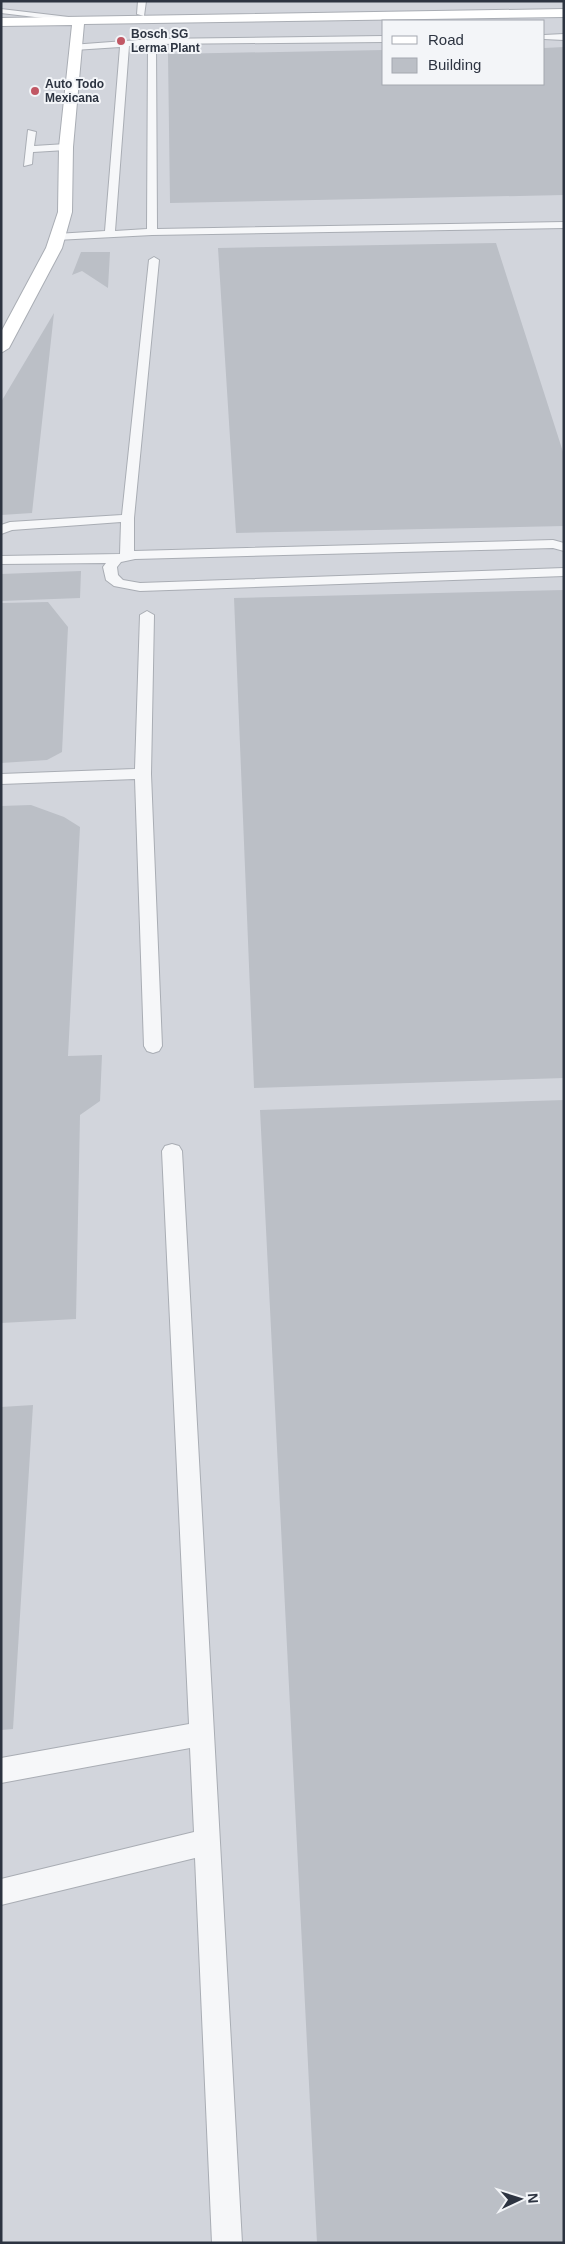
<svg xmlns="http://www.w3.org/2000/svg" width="565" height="2244" font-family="Arial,sans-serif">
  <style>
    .built { fill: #d2d5dc; fill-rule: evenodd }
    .building { fill: #bbbfc6 }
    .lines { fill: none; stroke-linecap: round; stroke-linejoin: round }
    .lane-casing { stroke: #a9adb4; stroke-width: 2 }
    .secondary-casing { stroke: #a9adb4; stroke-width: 2 }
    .lane { fill: #f6f7f9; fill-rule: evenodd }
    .secondary { fill: #fff; fill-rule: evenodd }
    .poi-dot { fill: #c15764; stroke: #f3f5f8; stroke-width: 2 }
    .labels { text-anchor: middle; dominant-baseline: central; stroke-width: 4; stroke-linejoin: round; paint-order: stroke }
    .far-poi-label { font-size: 12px; font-weight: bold; fill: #2d3441; stroke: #f3f5f8; text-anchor: start }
  </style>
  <rect width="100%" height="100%" fill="#e4e6ea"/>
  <!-- built -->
  <path class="built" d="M 1,1 L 564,1 L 564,2243 L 1,2243 ZM 384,21 L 544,21 L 544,84 L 384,84 Z"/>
  <!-- building -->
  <path class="building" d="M 564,47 L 564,195 L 170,203 L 168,54 L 384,50 L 384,84 L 544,84 L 544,48 Z
    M 496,243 L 564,455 L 564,526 L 236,533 L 218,248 Z
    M 81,252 L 110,252 L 108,288 L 82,271 L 72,275 Z
    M 54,313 L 32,513 L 1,515 L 1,402 Z
    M 81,571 L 80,598 L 1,601 L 1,574 Z
    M 564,590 L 564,1078 L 254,1088 L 234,598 Z
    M 48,602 L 68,627 L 62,752 L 47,760 L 1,763 L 1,603 Z
    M 31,805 L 64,817 L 80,827 L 68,1056 L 102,1055 L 100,1101 L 80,1115 L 76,1319 L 1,1323 L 1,806 Z
    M 564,1100 L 564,2243 L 317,2243 L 260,1110 Z
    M 33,1405 L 13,1729 L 1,1730 L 1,1407 Z"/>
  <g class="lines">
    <!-- lane casing -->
    <g class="lane-casing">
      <path id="lane" d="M 138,1 L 146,1 L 144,16 L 137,14 Z
        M 1,9 L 77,18 L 81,20 L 77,22 L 1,13 Z
        M 564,34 L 564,40 L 544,39 L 544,35 Z
        M 384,36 L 384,42 L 156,44 L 157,229 L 564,222 L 564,228 L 152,235 L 56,240 L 51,237 L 56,234 L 105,231 L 120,47 L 74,50 L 70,47 L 71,45 L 152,39 ZM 148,45 L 147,229 L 115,231 L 129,46 Z
        M 28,130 L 36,132 L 34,146 L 66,144 L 71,147 L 66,150 L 33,152 L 32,164 L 24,166 Z
        M 154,257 L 159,260 L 134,518 L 134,551 L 553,540 L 564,543 L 564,551 L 553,548 L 135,559 L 121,562 L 117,567 L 118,575 L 123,580 L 140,583 L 564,568 L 564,576 L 140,591 L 114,586 L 106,580 L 103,567 L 106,563 L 1,564 L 1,556 L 120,554 L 121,522 L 12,530 L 1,534 L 1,525 L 10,522 L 122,515 L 149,260 Z
        M 147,611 L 154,615 L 151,774 L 162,1046 L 159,1051 L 153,1053 L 147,1051 L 144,1046 L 135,779 L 1,784 L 1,774 L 135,769 L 140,615 Z
        M 172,1144 L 179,1146 L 182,1151 L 242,2243 L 212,2243 L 195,1858 L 1,1905 L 1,1879 L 194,1832 L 190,1748 L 1,1783 L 1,1758 L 189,1724 L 162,1151 L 165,1146 Z"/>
    </g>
    <!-- secondary casing -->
    <g class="secondary-casing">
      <path id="secondary" d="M 564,9 L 564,17 L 84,24 L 73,147 L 72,212 L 62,248 L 9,348 L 1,353 L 1,332 L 46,248 L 58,212 L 59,147 L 72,25 L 1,26 L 1,18 Z"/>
    </g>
    <!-- lane -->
    <use href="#lane" class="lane"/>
    <!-- secondary -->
    <use href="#secondary" class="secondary"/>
  </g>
  <!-- markers -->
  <g class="poi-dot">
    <circle cx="121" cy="41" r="5"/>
    <circle cx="35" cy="91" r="5"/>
  </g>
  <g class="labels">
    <!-- far-poi labels -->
    <g class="far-poi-label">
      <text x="131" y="34">Bosch SG<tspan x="131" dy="14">Lerma Plant</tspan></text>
      <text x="45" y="84">Auto Todo<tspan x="45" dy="14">Mexicana</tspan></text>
    </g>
  </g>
  <!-- border -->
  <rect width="565" height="2244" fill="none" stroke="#2d3441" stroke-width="5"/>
  <!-- legend -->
  <rect x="382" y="20" width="162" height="65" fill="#f3f5f8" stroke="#a4a8af"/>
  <rect x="392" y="36" width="25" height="8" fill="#ffffff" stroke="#a4a8af"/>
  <text x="428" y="45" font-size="15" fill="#2d3441">Road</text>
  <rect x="392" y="58" width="25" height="15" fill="#bbbfc6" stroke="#a4a8af"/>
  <text x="428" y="70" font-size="15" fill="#2d3441">Building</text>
  <!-- north arrow -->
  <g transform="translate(520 2199) rotate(86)" stroke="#f3f5f8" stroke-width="4" paint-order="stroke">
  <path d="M0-4L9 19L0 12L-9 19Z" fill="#2d3441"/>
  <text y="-8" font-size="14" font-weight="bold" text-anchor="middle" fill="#2d3441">N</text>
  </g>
</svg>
